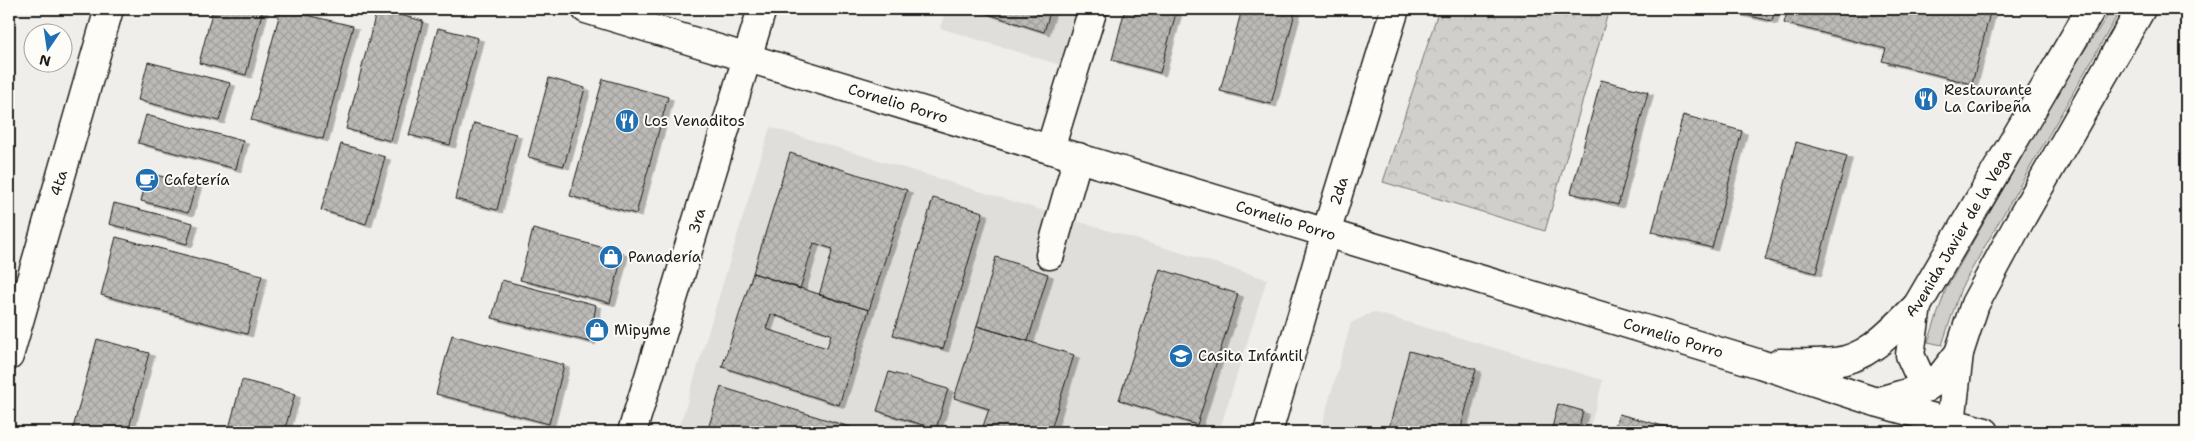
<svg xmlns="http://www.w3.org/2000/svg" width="2195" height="441" font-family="'Shantell Sans',sans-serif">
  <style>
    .built { fill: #e0deda }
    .grass { fill: #d0cfcc; stroke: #767674 }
    .forest { fill: url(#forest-crowns); stroke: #767674 }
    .building { fill: url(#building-cross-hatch); stroke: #1c1c1c; fill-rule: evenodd; filter: url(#shadow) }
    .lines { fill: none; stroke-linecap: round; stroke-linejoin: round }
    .minor-casing { stroke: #1c1c1c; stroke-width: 31 }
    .major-casing { stroke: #1c1c1c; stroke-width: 31 }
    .minor { stroke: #fdfcf7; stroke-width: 28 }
    .major { stroke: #fdfcf7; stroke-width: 28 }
    .labels { text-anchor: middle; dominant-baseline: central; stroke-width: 4; stroke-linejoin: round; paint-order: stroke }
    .poi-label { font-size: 15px; fill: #1c1c1c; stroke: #fdfcf7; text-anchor: start }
    .street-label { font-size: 15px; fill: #1c1c1c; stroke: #fdfcf7 }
  </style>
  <defs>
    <pattern id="forest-crowns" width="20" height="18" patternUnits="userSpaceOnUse" patternTransform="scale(1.25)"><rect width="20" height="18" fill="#d0cfcc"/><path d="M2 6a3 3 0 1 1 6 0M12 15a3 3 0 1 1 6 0" fill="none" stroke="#b2b1af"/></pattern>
    <pattern id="building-cross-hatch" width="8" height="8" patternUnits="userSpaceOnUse" patternTransform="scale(1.25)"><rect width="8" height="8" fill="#bbbab6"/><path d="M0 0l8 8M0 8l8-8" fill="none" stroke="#a09f9c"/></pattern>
    <filter id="shadow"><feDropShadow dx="5.5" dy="3" stdDeviation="0" flood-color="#0004"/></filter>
  </defs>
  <rect width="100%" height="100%" fill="#f0eeea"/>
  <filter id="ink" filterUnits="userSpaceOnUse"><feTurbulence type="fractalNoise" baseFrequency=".02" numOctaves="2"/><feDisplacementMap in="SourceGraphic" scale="10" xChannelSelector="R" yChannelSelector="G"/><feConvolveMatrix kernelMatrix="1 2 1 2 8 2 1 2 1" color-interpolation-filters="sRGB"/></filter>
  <g filter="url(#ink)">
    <!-- built -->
    <path class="built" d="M 946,9 L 1077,9 L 1060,65 L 940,28 Z
      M 770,127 L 1267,279 L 1219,432 L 678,432 Z
      M 1373,312 L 1603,380 L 1589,432 L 1320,432 L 1351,323 Z"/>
    <!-- grass -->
    <path class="grass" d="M 2112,9 L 2121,9 L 1961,288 L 1942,345 L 1928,342 L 1946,289 L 2067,77 Z"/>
    <!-- forest -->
    <path class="forest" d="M 1439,9 L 1595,9 L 1608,13 L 1545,231 L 1383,182 Z"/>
    <!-- building -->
    <path class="building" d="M 213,9 L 263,9 L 246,75 L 199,63 Z
      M 281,9 L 353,26 L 323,139 L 251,120 Z
      M 377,9 L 423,21 L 391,141 L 346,129 Z
      M 986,9 L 1051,9 L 1044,32 L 985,13 Z
      M 1125,9 L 1177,9 L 1160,73 L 1112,60 Z
      M 1242,9 L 1296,9 L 1271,104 L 1220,91 Z
      M 1727,9 L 1775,9 L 1772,21 L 1727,11 Z
      M 1788,9 L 1991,9 L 1972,84 L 1882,61 L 1886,49 L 1784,23 Z
      M 438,28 L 478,38 L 450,145 L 409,135 Z
      M 148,62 L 230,83 L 219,121 L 138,100 Z
      M 549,78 L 585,88 L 564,166 L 528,157 Z
      M 603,79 L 668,97 L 636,214 L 570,196 Z
      M 1601,80 L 1648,92 L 1618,205 L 1571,193 Z
      M 146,115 L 243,141 L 236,169 L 138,143 Z
      M 1683,115 L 1742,131 L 1712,248 L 1652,232 Z
      M 474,123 L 516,134 L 497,210 L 455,199 Z
      M 1796,142 L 1847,156 L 1816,273 L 1765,260 Z
      M 341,144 L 385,157 L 366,224 L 321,210 Z
      M 790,153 L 907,190 L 869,310 L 819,295 L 833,249 L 814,243 L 800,289 L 753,273 Z
      M 148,173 L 196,185 L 188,213 L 141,201 Z
      M 933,198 L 983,212 L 943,349 L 893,335 Z
      M 114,203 L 193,223 L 187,244 L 109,224 Z
      M 533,229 L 623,253 L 610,303 L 520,280 Z
      M 116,237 L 262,275 L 247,334 L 101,295 Z
      M 996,257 L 1048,274 L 1028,341 L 977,326 Z
      M 1160,269 L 1238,294 L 1197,425 L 1119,400 Z
      M 753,273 L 869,310 L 839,405 L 722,367 ZM 771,314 L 831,334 L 827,348 L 766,329 Z
      M 502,280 L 596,305 L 590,342 L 492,318 Z
      M 977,326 L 1074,355 L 1050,432 L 981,432 L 989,409 L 954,398 Z
      M 452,335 L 564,365 L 549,424 L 436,394 Z
      M 97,339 L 149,353 L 128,432 L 72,432 Z
      M 1409,351 L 1476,369 L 1460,432 L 1388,432 Z
      M 889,372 L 948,389 L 936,429 L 877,411 Z
      M 242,380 L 295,394 L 284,432 L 228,432 Z
      M 721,387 L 866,432 L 707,432 Z
      M 1558,404 L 1583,411 L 1578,432 L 1551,432 Z
      M 1619,414 L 1685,432 L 1613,432 Z"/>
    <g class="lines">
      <!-- minor casing -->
      <g class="minor-casing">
        <g id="minor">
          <path d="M 1050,149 L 1093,9"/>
          <path id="s1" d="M 1326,233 L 1395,9"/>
          <path d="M 1050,255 L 1078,157"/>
          <path d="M 1876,402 L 1985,432"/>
          <path id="s2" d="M 632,432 L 762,9"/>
          <path d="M 1950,432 L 1959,353"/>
        </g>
      </g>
      <!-- major casing -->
      <g class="major-casing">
        <g id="major">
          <path id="s3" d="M 586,9 L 1760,364 L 1876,402 L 1925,388 L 1938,380 L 1959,353 L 1975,304 L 2022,217 L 2141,9"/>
          <path d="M 1917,306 L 1910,355 L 1925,388"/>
          <path id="s4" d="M 9,356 L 109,9"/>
          <path id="s5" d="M 1780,363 C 1798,363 1817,364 1835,362 C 1870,358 1893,329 1917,306 L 2091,9"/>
          <path d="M 1268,432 L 1326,233"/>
        </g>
      </g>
      <!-- minor -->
      <use href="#minor" class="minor"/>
      <!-- major -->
      <use href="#major" class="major"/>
    </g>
  </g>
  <!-- icons -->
  <defs>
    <g id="restaurant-disc" transform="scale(1.25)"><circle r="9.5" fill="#1f6fb2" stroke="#fdfcf7"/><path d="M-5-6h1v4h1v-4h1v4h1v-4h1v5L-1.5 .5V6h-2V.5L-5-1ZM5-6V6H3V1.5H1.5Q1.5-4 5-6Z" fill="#fff"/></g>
    <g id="cafe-disc" transform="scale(1.25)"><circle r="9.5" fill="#1f6fb2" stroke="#fdfcf7"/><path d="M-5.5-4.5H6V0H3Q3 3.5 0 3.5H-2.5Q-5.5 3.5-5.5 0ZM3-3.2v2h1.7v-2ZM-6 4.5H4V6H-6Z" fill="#fff"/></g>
    <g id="shop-disc" transform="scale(1.25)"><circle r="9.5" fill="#1f6fb2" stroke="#fdfcf7"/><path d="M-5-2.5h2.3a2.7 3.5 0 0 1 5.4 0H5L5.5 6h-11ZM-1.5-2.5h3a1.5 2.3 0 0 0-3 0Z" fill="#fff"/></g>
    <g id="school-disc" transform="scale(1.25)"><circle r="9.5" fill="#1f6fb2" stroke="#fdfcf7"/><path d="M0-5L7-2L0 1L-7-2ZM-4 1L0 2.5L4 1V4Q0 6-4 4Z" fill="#fff"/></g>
  </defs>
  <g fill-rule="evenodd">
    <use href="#restaurant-disc" x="1926" y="99"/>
    <use href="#restaurant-disc" x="627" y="121"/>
    <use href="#cafe-disc" x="147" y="180"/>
    <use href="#shop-disc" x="611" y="257"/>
    <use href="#shop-disc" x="597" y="330"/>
    <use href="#school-disc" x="1181" y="356"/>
  </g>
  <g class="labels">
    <!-- poi labels -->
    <g class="poi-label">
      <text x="1944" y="90">Restaurante<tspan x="1944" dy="17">La Caribeña</tspan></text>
      <text x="644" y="121">Los Venaditos</text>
      <text x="164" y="180">Cafetería</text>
      <text x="628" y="257">Panadería</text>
      <text x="614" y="330">Mipyme</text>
      <text x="1198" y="356">Casita Infantil</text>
    </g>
    <!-- street labels -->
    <g class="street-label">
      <text stroke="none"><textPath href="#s3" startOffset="326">Cornelio Porro</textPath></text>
      <text stroke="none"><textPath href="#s4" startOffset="180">4ta</textPath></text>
      <text stroke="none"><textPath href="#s1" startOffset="44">2da</textPath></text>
      <text stroke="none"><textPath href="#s2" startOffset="221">3ra</textPath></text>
      <text stroke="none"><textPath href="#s3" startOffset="731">Cornelio Porro</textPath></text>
      <text stroke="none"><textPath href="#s5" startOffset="240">Avenida Javier de la Vega</textPath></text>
      <text stroke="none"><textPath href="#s3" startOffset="1136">Cornelio Porro</textPath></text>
    </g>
  </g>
  <!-- margin -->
  <rect width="2195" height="441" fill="none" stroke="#fdfcf7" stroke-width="30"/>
  <rect x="15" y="15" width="2165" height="411" fill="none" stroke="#1c1c1c" stroke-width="2" filter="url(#ink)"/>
  <!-- north arrow -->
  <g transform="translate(48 48) rotate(193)"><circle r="24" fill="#fdfcf7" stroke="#a3a29f"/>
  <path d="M0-4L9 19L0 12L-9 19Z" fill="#1f6fb2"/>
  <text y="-8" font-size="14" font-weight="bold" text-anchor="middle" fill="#1c1c1c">N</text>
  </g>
</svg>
